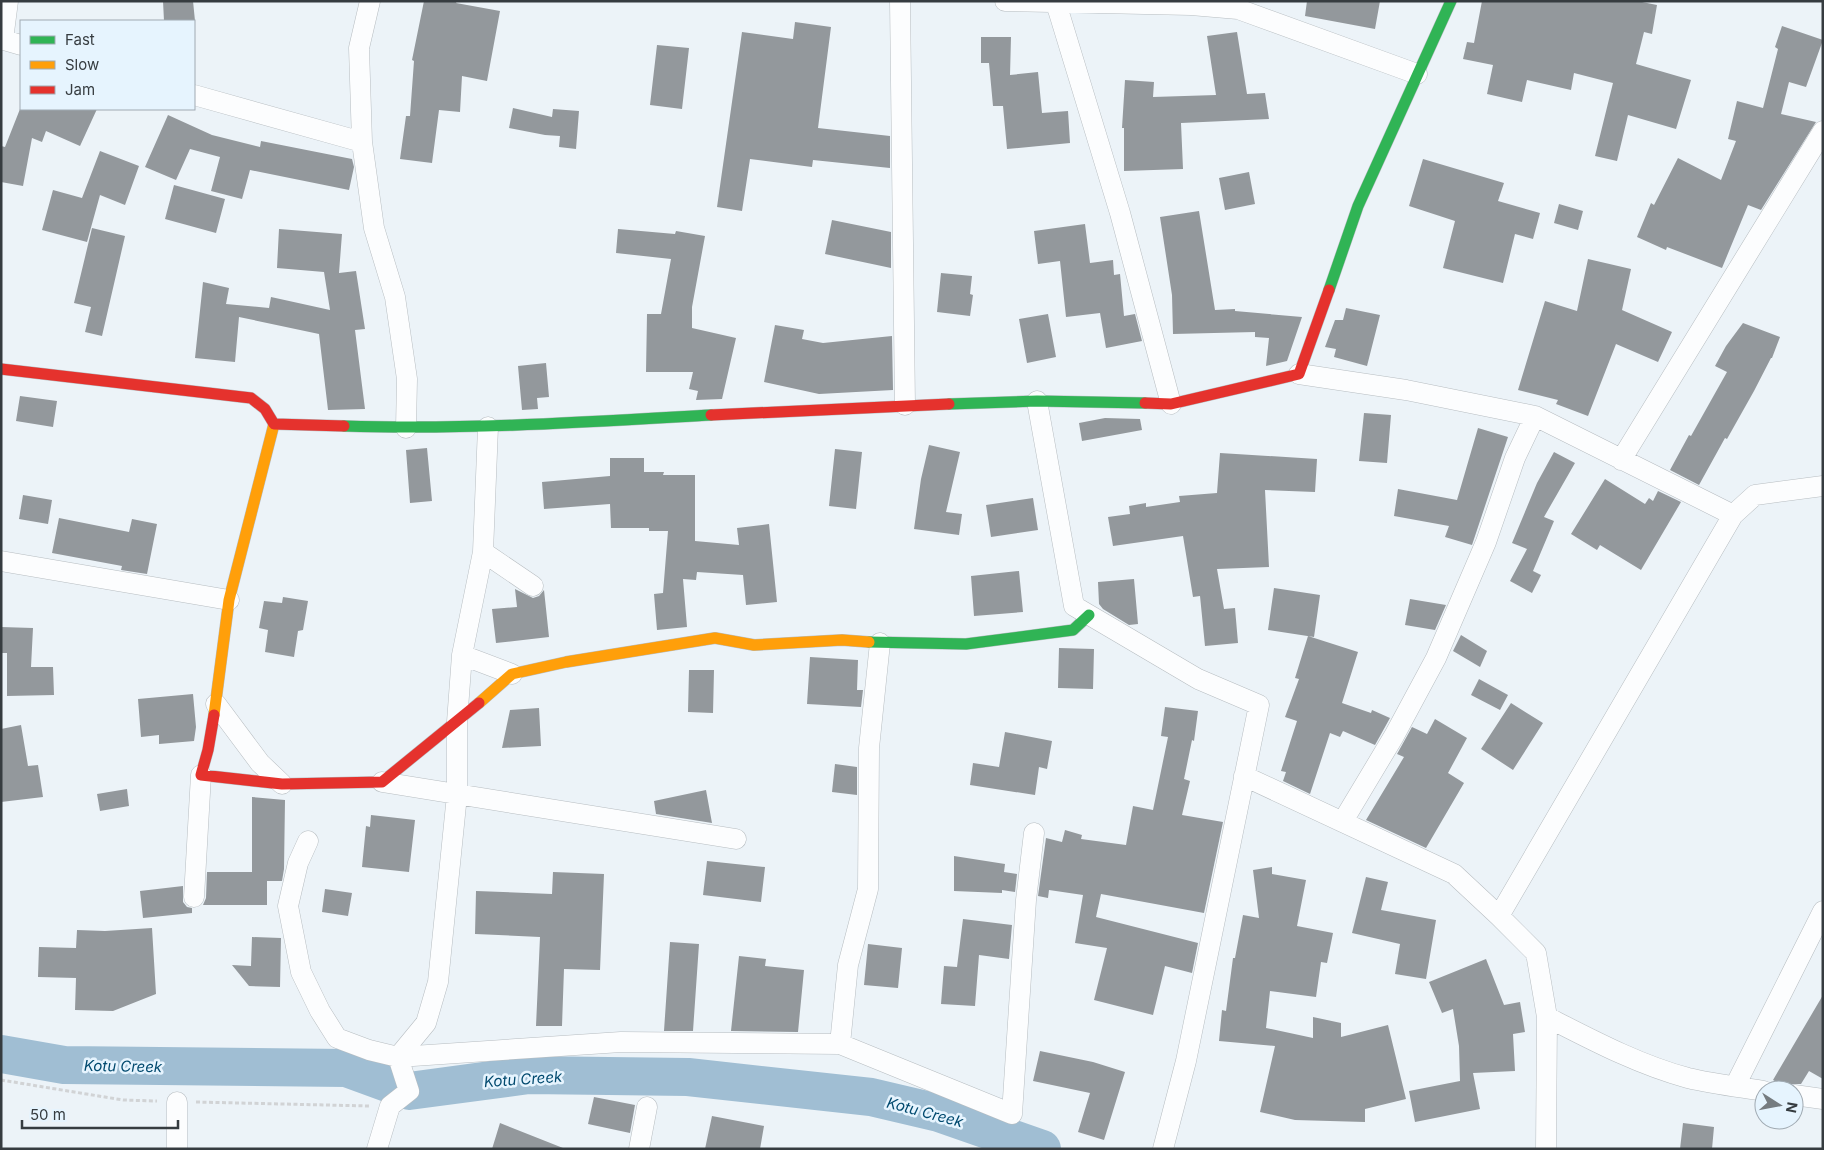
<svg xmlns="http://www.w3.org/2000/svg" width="1824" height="1150" font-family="Inter,sans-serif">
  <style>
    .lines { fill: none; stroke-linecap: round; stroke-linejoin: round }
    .river { stroke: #a0bed3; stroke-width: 38 }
    .building { fill: #93989c }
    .street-casing { stroke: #b7bdc1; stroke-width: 21 }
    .fast-casing { stroke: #b7bdc1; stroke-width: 12 }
    .slow-casing { stroke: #b7bdc1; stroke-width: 12 }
    .jam-casing { stroke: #b7bdc1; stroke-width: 12 }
    .path { stroke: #d1d3d5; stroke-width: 3; stroke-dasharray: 4 2.5; stroke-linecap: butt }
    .street { stroke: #fcfdfe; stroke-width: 20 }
    .fast { stroke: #30b455; stroke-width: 11 }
    .slow { stroke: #ff9f0a; stroke-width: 11 }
    .jam { stroke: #e5322d; stroke-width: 11 }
    .labels { text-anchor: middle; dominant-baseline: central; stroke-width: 5; stroke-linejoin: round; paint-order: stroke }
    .water-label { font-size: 15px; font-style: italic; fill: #00496e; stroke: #e6f4fe }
  </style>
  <rect width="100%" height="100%" fill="#ecf3f8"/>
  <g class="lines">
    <!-- river -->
    <path class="river" d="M 1,1054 L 64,1065 L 346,1068 L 409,1091 L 529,1075 L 688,1077 L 871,1097 L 939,1113 L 1042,1149"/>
  </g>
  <!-- building -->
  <path class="building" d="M 163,1 L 193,1 L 195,21 L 164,21 Z
    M 424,1 L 457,1 L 456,3 L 500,11 L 487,81 L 462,76 L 460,112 L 439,110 L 432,163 L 400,159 L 406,116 L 410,116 L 414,61 L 412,60 Z
    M 1307,1 L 1380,1 L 1375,29 L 1305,16 Z
    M 1482,1 L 1637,1 L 1657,5 L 1652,34 L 1644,32 L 1636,64 L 1691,80 L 1676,129 L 1628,115 L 1617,161 L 1595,156 L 1613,83 L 1574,73 L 1571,90 L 1527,80 L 1522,102 L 1487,94 L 1493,65 L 1463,59 L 1467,42 L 1474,43 Z
    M 795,22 L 831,27 L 818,128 L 890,136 L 890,168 L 813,160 L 812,167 L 750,159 L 742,211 L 717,207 L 742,32 L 793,39 Z
    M 1782,26 L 1823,40 L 1806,87 L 1789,82 L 1781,114 L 1816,122 L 1761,210 L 1748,205 L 1722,268 L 1667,247 L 1666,250 L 1637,237 L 1651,203 L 1654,205 L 1678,158 L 1721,180 L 1736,141 L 1728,139 L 1737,101 L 1763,108 L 1778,49 L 1775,47 Z
    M 1237,32 L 1247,94 L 1265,93 L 1269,119 L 1181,123 L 1183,169 L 1124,171 L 1124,128 L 1122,128 L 1125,80 L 1154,82 L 1153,97 L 1216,95 L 1207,36 Z
    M 981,37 L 1011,37 L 1010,75 L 1038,72 L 1042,113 L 1068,111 L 1070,143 L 1007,149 L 1003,106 L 993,106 L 989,63 L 981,63 Z
    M 657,45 L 689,48 L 682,109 L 650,105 Z
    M 513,108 L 552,117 L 553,109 L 579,111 L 576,149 L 559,147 L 560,136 L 545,135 L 509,128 Z
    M 20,109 L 97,109 L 80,146 L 46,131 L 42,142 L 32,138 L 23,186 L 1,182 L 1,146 L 5,147 Z
    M 168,115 L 212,135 L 260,147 L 261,141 L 352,159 L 354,167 L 349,190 L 250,170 L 242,199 L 211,191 L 220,157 L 190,149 L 176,180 L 145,167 Z
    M 100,151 L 139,166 L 125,205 L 100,195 L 87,242 L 42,230 L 53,190 L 82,198 Z
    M 1423,159 L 1504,183 L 1498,201 L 1540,213 L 1533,239 L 1515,234 L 1503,283 L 1443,268 L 1455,221 L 1409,206 Z
    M 1249,172 L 1255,204 L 1225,210 L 1219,178 Z
    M 174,185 L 225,199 L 216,233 L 165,219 Z
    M 1559,204 L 1583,211 L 1578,230 L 1554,223 Z
    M 1199,211 L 1215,310 L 1235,309 L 1235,311 L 1302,317 L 1287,361 L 1266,366 L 1269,338 L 1255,337 L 1255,332 L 1173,334 L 1172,295 L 1160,217 Z
    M 832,220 L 891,232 L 891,268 L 825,254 Z
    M 1085,224 L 1090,263 L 1113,260 L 1114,275 L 1120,274 L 1124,316 L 1135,314 L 1142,341 L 1106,348 L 1100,313 L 1066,317 L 1060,261 L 1038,264 L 1034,231 Z
    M 92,228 L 125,236 L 102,336 L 85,332 L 91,307 L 74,303 Z
    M 279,229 L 342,234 L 339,273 L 356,271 L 365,329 L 355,330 L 365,409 L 328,410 L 319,334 L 239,317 L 235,362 L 195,358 L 203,282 L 229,288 L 226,304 L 269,308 L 271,297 L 330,310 L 324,272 L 277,268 Z
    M 618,229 L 675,234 L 676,231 L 705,236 L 692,307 L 692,328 L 736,338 L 722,399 L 696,400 L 698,391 L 689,389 L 693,372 L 646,372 L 647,314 L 661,314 L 671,259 L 616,253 Z
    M 1588,259 L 1631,269 L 1622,310 L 1672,332 L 1658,362 L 1616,344 L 1588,416 L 1556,404 L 1558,400 L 1518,390 L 1545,301 L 1577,311 Z
    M 941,273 L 972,276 L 970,294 L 973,295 L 970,316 L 937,312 Z
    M 1346,308 L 1380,315 L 1367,366 L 1334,357 L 1336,349 L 1325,347 L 1335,320 L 1343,320 Z
    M 1048,314 L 1056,357 L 1027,363 L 1019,319 Z
    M 1743,323 L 1780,337 L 1772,358 L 1771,358 L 1754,391 L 1727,439 L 1725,438 L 1699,485 L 1670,470 L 1689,435 L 1691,436 L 1727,372 L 1715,366 L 1726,346 Z
    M 775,325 L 804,330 L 802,339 L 823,343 L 892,336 L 893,390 L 819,394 L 764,382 Z
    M 546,363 L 549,397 L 537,398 L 538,409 L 522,410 L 518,366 Z
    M 20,396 L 57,401 L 53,427 L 16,421 Z
    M 1364,413 L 1391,415 L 1387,463 L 1359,461 Z
    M 1105,418 L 1140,419 L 1142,430 L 1082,441 L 1079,423 Z
    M 1478,428 L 1508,437 L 1472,545 L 1445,537 L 1449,526 L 1394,516 L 1398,489 L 1457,500 Z
    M 929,445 L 960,452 L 946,512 L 962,514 L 959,535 L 914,529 L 921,479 Z
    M 427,448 L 432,501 L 410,503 L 406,450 Z
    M 835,449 L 862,452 L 856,509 L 829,506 Z
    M 1554,452 L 1575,463 L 1544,517 L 1554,521 L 1533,571 L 1541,575 L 1532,593 L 1510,581 L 1527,549 L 1512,543 L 1537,483 Z
    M 1220,453 L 1317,459 L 1315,492 L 1265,490 L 1269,567 L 1217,569 L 1224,609 L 1235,608 L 1238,643 L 1205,646 L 1200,596 L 1193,597 L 1183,536 L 1113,546 L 1108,517 L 1130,514 L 1129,506 L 1146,503 L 1146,507 L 1180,502 L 1179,496 L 1217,493 Z
    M 610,458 L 644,458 L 644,472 L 664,472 L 663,475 L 695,475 L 695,541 L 739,545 L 737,528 L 769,524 L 777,602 L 746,605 L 743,575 L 697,572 L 696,580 L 683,579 L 687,627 L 657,630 L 654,594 L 663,593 L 668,531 L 649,531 L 649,528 L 611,528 L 610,504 L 544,509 L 542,482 L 610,476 Z
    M 1605,479 L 1645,504 L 1649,498 L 1653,501 L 1658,491 L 1681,502 L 1641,570 L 1600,545 L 1597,550 L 1571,534 Z
    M 23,495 L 52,500 L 48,524 L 19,519 Z
    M 1033,498 L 1038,530 L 991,537 L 986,505 Z
    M 59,518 L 129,532 L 132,519 L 157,524 L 147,574 L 121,570 L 122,566 L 52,553 Z
    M 1019,571 L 1023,612 L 974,616 L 971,576 Z
    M 1134,579 L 1138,624 L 1129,625 L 1103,609 L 1099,604 L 1098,582 Z
    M 1274,588 L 1320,595 L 1314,637 L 1268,630 Z
    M 515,589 L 533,598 L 539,596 L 544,590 L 549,637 L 496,643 L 492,609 L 517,607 Z
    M 283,597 L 308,601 L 303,630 L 298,631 L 294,657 L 265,652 L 268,630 L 259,628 L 264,601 L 282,603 Z
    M 1410,599 L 1446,605 L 1435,630 L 1405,625 Z
    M 1,627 L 33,628 L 31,667 L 53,667 L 54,695 L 7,696 L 7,653 L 1,653 Z
    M 1461,635 L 1487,651 L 1480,667 L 1453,651 Z
    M 1308,636 L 1358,652 L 1342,703 L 1371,713 L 1372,710 L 1390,718 L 1375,745 L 1343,731 L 1340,737 L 1330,733 L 1310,794 L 1283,781 L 1286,772 L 1281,771 L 1297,721 L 1285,717 L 1299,679 L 1295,678 Z
    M 1059,648 L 1094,649 L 1093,689 L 1058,688 Z
    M 810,657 L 858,660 L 857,690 L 863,690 L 861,707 L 807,704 Z
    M 689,670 L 714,670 L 713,713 L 688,712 Z
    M 1479,679 L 1508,695 L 1500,710 L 1471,695 Z
    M 193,694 L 196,727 L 194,741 L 159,744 L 159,735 L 141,737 L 138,699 Z
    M 1511,703 L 1543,723 L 1513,770 L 1481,749 Z
    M 1165,707 L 1198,711 L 1194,741 L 1192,740 L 1184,779 L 1190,781 L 1182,815 L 1223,822 L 1204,913 L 1101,894 L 1096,917 L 1198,943 L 1192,973 L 1165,966 L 1153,1015 L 1094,1000 L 1107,948 L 1075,943 L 1083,895 L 1049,890 L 1048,898 L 1038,896 L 1046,838 L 1062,842 L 1065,830 L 1082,835 L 1081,839 L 1126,845 L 1133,806 L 1153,810 L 1168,737 L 1161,736 Z
    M 539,708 L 541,746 L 502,748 L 510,710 Z
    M 1435,719 L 1467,738 L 1448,773 L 1464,783 L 1426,848 L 1366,820 L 1404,757 L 1397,754 L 1412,727 L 1427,734 Z
    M 21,725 L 28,766 L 38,765 L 43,797 L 1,802 L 1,729 Z
    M 1005,732 L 1052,741 L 1047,769 L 1039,767 L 1035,795 L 970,785 L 973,763 L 999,767 Z
    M 835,764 L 857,767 L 857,795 L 832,792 Z
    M 127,789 L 129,806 L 100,811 L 97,794 Z
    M 706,790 L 712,823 L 656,814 L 654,801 Z
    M 252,797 L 285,800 L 284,869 L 282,881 L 267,881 L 267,905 L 203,905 L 206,898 L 207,872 L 252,872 Z
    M 371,815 L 415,820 L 409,872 L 362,867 L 366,826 L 370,827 Z
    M 954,856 L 1005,864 L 1004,872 L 1017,874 L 1015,892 L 1002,890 L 1002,893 L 954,891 Z
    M 707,861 L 765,867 L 761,902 L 703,895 Z
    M 1272,867 L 1272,874 L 1306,880 L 1297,926 L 1333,933 L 1327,963 L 1321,962 L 1316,997 L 1270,991 L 1266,1028 L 1313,1038 L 1313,1017 L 1341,1023 L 1341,1037 L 1388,1025 L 1406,1099 L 1365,1109 L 1365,1122 L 1295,1120 L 1260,1112 L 1275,1046 L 1219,1041 L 1222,1010 L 1226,1011 L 1233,958 L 1235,958 L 1243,915 L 1259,918 L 1253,870 Z
    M 553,872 L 604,874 L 600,970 L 564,969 L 562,1026 L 536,1026 L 540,937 L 475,934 L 476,891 L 552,894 Z
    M 1366,877 L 1388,882 L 1381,910 L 1436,920 L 1426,979 L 1395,974 L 1400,944 L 1352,933 Z
    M 183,886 L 183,902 L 187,907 L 192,908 L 192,913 L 143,918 L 140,891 Z
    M 325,889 L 352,893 L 348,916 L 322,912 Z
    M 963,919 L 1012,925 L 1009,959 L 979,955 L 975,1006 L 941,1004 L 944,966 L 957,967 Z
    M 152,928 L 156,994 L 113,1011 L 75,1010 L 76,978 L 38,977 L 39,947 L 76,948 L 77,930 L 105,931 Z
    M 252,937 L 281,938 L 280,987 L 249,986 L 232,965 L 251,966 Z
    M 670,942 L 699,944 L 693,1031 L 664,1031 Z
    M 868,944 L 902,948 L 898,988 L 864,985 Z
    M 739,956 L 766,959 L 765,966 L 804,970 L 798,1032 L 731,1031 Z
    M 1486,959 L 1504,1005 L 1520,1002 L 1525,1032 L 1513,1034 L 1515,1071 L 1473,1073 L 1480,1109 L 1415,1122 L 1409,1091 L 1460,1081 L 1459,1046 L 1453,1009 L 1442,1013 L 1429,982 Z
    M 1823,995 L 1823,1079 L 1809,1071 L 1801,1084 L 1790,1084 L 1785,1087 L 1773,1080 Z
    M 1040,1051 L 1093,1062 L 1125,1072 L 1104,1140 L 1078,1132 L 1090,1093 L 1033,1081 Z
    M 594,1097 L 635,1105 L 630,1133 L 588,1124 Z
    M 712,1116 L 764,1126 L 760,1149 L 705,1149 Z
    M 500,1123 L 563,1148 L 563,1149 L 492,1149 Z
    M 1683,1123 L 1714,1127 L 1712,1149 L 1680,1149 Z"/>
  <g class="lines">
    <!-- street casing -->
    <g class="street-casing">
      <path id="street" d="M 370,1 L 359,48 L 362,142 L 374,228 L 395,297 L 407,379 L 406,428
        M 900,1 L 905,405
        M 1005,1 L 1191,5 L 1238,9 L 1417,74
        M 1056,3 L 1120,213 L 1171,404
        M 1,39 L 21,45
        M 3,40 L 8,1
        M 194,95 L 362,142
        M 1299,374 L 1406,390 L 1535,416 L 1733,515
        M 1037,401 L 1074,606 L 1198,679 L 1259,705 L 1186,1061 L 1163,1149
        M 488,427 L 483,552 L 533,586
        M 1621,460 L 1823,131
        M 1,561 L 229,600
        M 462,655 L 512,674
        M 216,704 L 260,763 L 282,784
        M 1244,776 L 1454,874 L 1499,916 L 1536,953 L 1547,1017 L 1546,1149
        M 382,782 L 736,839
        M 1343,821 L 1394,736 L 1436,658 L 1486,542 L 1515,458 L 1535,416
        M 308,841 L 298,863 L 288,906 L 301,972 L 320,1011 L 337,1038 L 369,1050 L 398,1057 L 426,1023 L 438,982 L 457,795 L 457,722 L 462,655 L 483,552
        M 194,897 L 201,775
        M 1499,916 L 1733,515 L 1755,495 L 1823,486
        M 1547,1017 C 1592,1040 1639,1065 1688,1078 C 1713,1084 1739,1087 1764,1091
        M 840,1044 L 848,965 L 868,889 L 869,748 L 880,643
        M 1735,1086 L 1823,911
        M 1794,1095 L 1823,1099
        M 177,1102 L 177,1149
        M 377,1149 L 390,1106 L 409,1091 L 398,1057 L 621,1042 L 840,1044 L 1012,1114 L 1026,900 L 1034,833
        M 639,1149 L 647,1107"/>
    </g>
    <!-- fast casing -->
    <g class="fast-casing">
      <path id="fast" d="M 1329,290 L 1358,206 L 1451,1
        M 949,404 L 1037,401 L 1145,403
        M 344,426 C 467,430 588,422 711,415
        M 869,642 L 966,644 L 1073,630 L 1089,615"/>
    </g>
    <!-- slow casing -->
    <g class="slow-casing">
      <path id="slow" d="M 479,703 L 512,674 L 566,662 L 715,638 L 754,645 L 842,640 L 869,642
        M 214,715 L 229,600 L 274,424"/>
    </g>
    <!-- jam casing -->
    <g class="jam-casing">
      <path id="jam" d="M 1,369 L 251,398 L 265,409 L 274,424 L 344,426
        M 1145,403 L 1171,404 L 1299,374 L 1329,290
        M 711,415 L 949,404
        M 214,715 L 208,750 L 201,775 L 282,784 L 382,782 L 479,703"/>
    </g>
    <!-- path -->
    <path class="path" d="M 1,1080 L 123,1100 L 157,1101
      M 196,1102 L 370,1106"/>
    <!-- street -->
    <use href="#street" class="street"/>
    <!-- fast -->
    <use href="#fast" class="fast"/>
    <!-- slow -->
    <use href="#slow" class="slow"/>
    <!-- jam -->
    <use href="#jam" class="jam"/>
  </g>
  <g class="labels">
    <!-- water labels -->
    <g class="water-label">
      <text transform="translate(123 1066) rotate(1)">Kotu Creek</text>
      <text transform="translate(523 1079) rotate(-4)">Kotu Creek</text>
      <text transform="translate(925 1112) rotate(15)">Kotu Creek</text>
    </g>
  </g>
  <!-- border -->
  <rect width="1824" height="1150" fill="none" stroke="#363c40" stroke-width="5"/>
  <!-- legend -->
  <rect x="20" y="20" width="175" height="90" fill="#e6f4fe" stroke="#a0aab2"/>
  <rect x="30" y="36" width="25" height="8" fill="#30b455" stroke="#a0aab2"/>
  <text x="65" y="45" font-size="15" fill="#363c40">Fast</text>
  <rect x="30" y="61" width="25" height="8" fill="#ff9f0a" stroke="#a0aab2"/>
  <text x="65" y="70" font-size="15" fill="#363c40">Slow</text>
  <rect x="30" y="86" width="25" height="8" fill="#e5322d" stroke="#a0aab2"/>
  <text x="65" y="95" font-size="15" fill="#363c40">Jam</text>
  <!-- north arrow -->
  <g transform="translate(1779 1105) rotate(101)"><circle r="24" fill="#e6f4fe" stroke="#a0aab2"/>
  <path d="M0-4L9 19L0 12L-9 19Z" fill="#767c80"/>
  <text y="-8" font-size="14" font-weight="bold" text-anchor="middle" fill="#363c40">N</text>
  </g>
  <!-- scale -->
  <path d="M22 1120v8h156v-8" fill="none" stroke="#363c40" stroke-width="2.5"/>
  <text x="30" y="1120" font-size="15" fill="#363c40" stroke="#e6f4fe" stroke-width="4" paint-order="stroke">50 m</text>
</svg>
